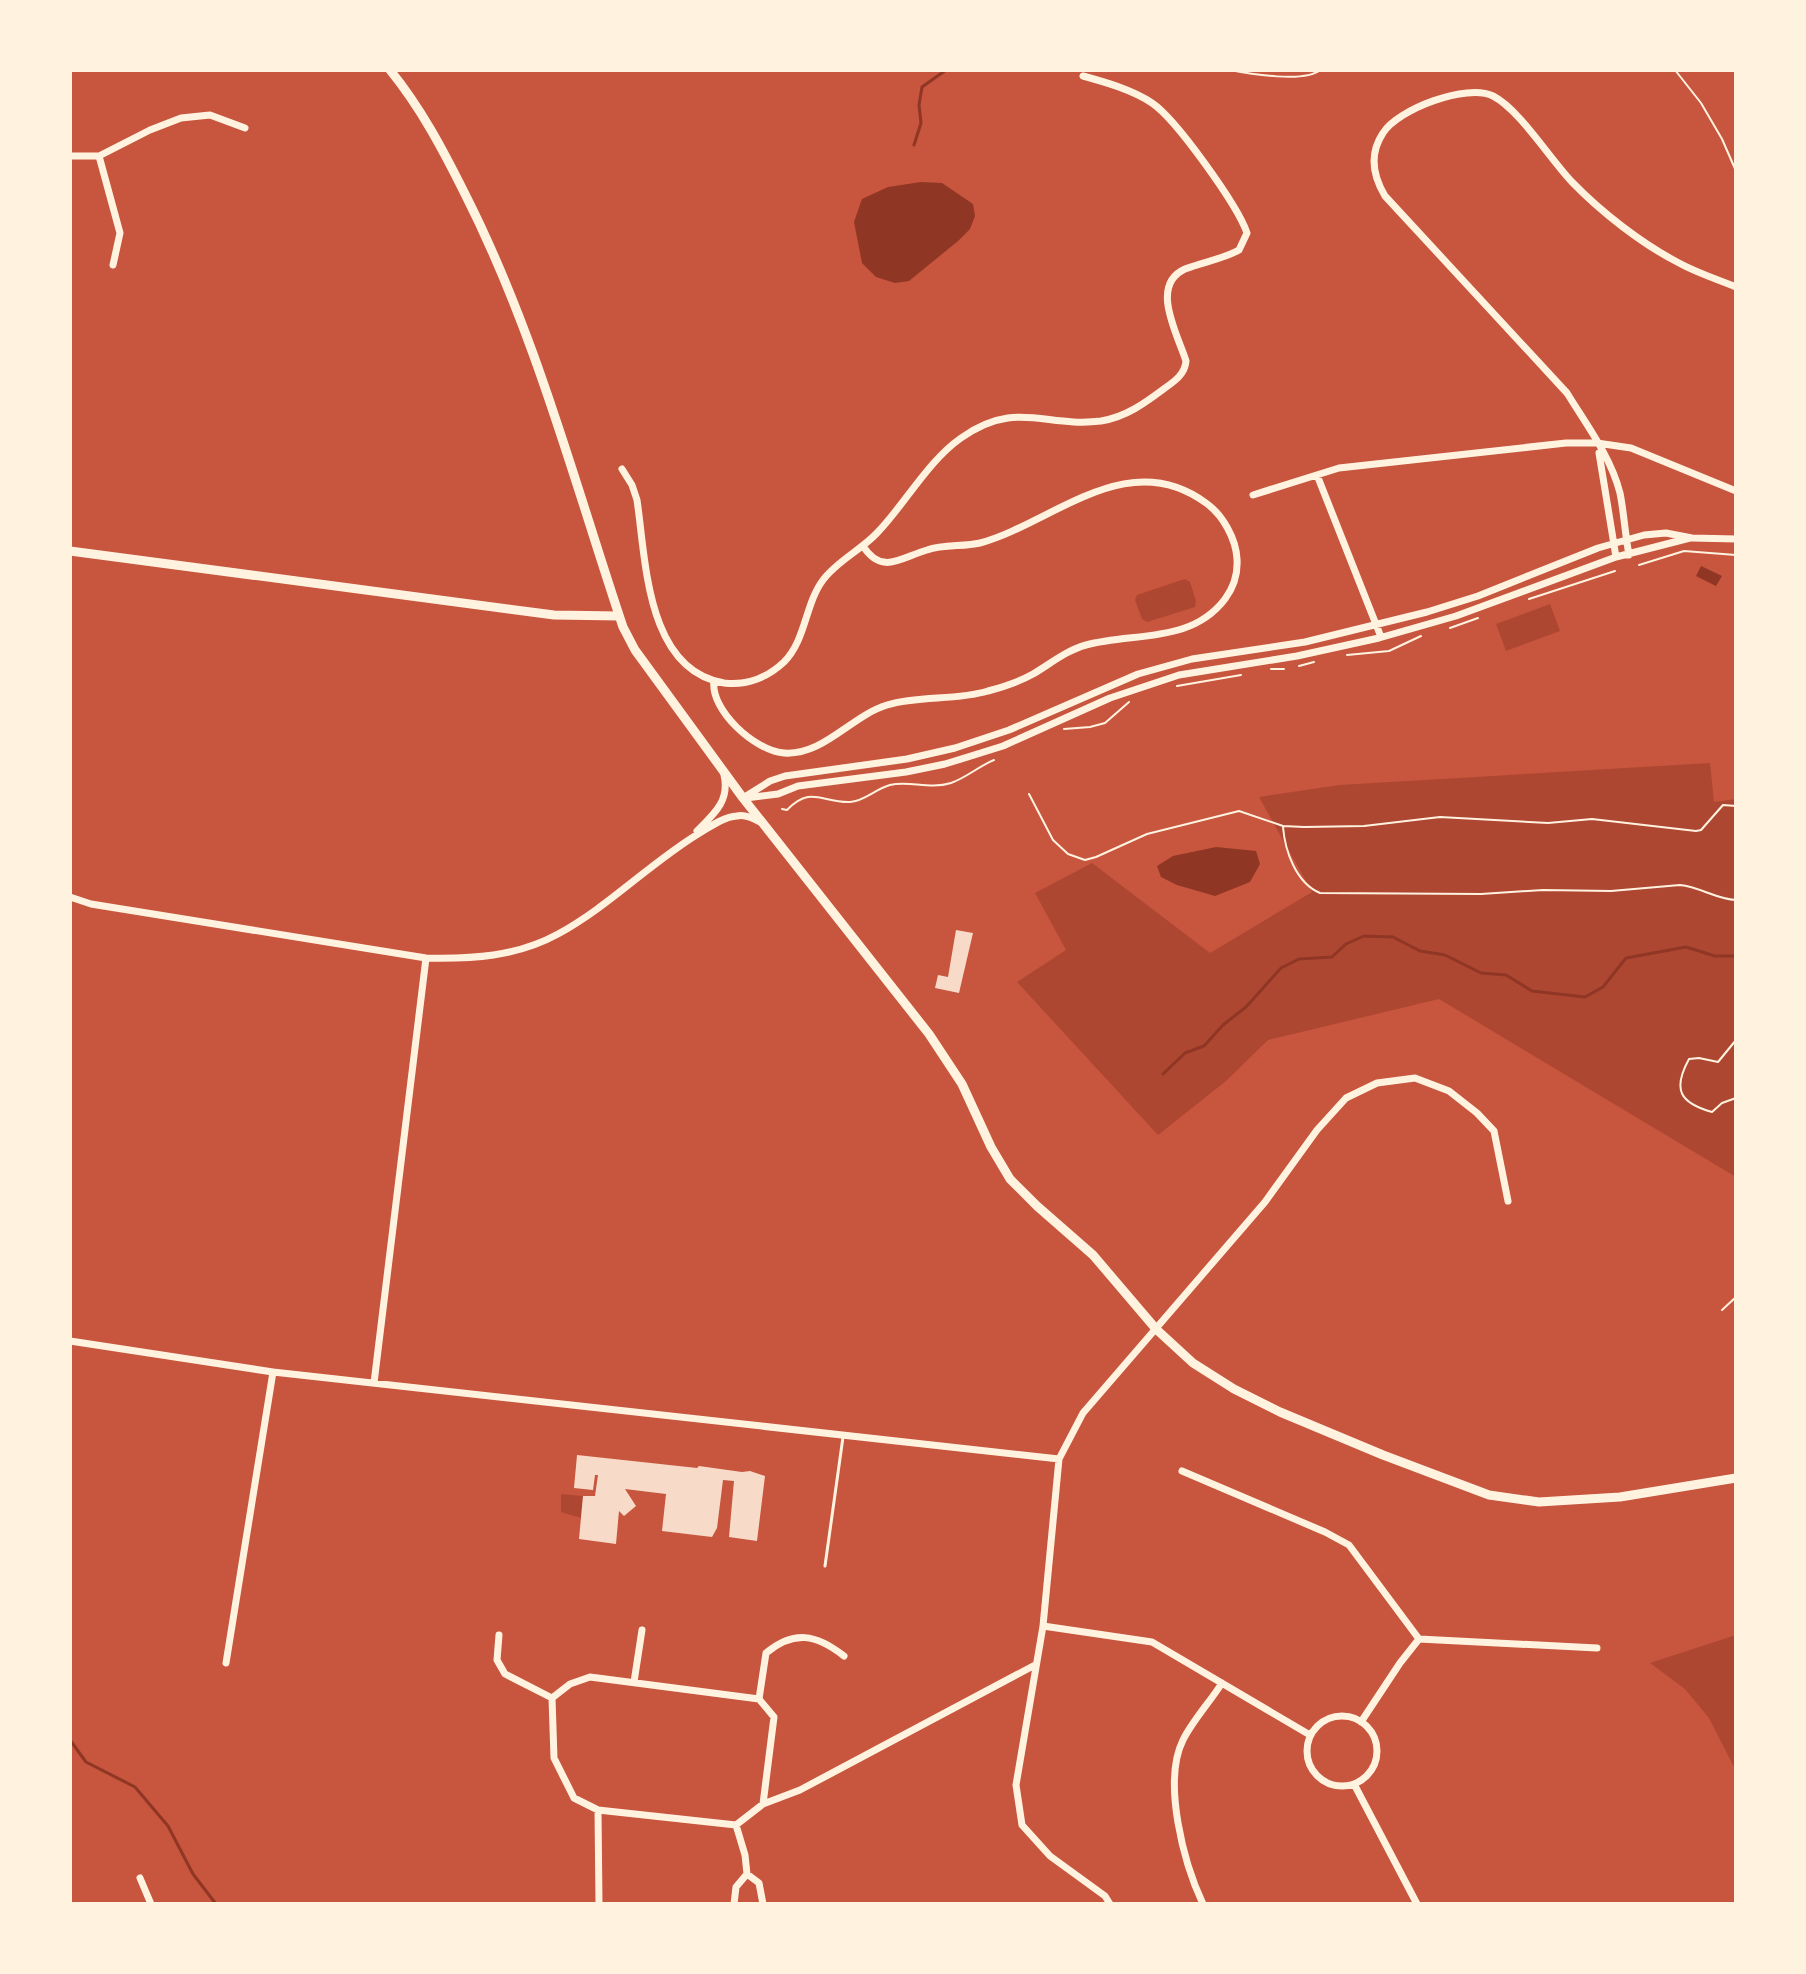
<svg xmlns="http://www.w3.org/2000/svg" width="1806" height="1974" font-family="Georgia,serif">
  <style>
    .green { fill: #ae4732 }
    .water { fill: #8f3625 }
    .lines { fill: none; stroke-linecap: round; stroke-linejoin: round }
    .stream { stroke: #8f3625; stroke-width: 3 }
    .building { fill: #f7dbc8 }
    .path { stroke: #fff3e0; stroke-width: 2 }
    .service { stroke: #fff3e0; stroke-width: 3 }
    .minor { stroke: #fff3e0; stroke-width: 7 }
    .secondary { stroke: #fff3e0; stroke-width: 9 }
  </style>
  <rect width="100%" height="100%" fill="#c8553d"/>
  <!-- green -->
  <path class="green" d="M 1185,579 L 1190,582 L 1196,601 L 1195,607 L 1147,622 L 1142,619 L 1135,600 L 1137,595 Z
    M 1550,604 L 1560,631 L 1506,651 L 1496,624 Z
    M 1710,763 L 1714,802 L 1736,799 L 1736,1177 L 1439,999 L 1268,1040 L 1226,1081 L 1158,1135 L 1017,982 L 1066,950 L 1035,893 L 1092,863 L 1210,953 L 1312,892 L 1259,797 L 1340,785 Z
    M 561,1494 L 583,1496 L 581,1518 L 561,1512 Z
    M 1736,1635 L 1736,1771 L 1709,1718 L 1685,1689 L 1650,1663 Z"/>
  <!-- water -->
  <path class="water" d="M 921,182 L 942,183 L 973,204 L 975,216 L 970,229 L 958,241 L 909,281 L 895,283 L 876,277 L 862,263 L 854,222 L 862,199 L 888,187 Z
    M 1701,566 L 1722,576 L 1716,586 L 1696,576 Z
    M 1216,847 L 1256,851 L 1260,864 L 1250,882 L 1215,896 L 1177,885 L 1161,877 L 1157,866 L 1173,856 Z"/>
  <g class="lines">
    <!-- stream -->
    <path class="stream" d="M 914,145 L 921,123 L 919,105 L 922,87 L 946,70
      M 1163,1074 L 1185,1053 L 1204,1046 L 1223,1025 L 1246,1007 L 1281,968 L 1299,959 L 1332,957 L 1346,944 L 1364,936 L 1393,937 L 1420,951 L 1445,955 L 1481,973 L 1506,975 L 1532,991 L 1585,997 L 1603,987 L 1626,958 L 1686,947 L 1715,956 L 1736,956
      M 70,1740 L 86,1762 L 135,1787 L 168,1826 L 193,1874 L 216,1904"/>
  </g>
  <!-- building -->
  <path class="building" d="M 956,930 L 973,933 L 959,993 L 935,988 L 938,975 L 948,977 Z
    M 577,1455 L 697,1468 L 699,1466 L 742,1472 L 750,1471 L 765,1476 L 757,1541 L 729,1537 L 734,1481 L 723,1480 L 717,1528 L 712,1537 L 662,1531 L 666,1494 L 625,1489 L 636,1506 L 624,1516 L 619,1511 L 616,1544 L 579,1539 L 583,1496 L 595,1496 L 598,1475 L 595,1475 L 593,1490 L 574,1488 Z"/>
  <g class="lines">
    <!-- path -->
    <path class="path" d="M 1230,70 C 1250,74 1305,83 1320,70
      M 1675,70 L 1701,103 L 1722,139 L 1736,171
      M 1639,565 L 1684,551 L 1736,555
      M 1529,599 L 1615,571
      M 1450,628 L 1478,618
      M 1347,655 L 1389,651 L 1421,636
      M 1299,666 L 1314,662
      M 1271,669 L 1284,669
      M 1177,686 L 1241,675
      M 1064,729 L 1090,727 L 1105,723 L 1129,702
      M 1029,794 L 1053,840 L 1068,854 L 1085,860 L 1096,857 L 1147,834 L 1239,811 L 1283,826 L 1304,827 L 1364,826 L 1440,817 L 1548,823 L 1592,819 L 1696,831 L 1701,830 L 1723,805 L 1736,806
      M 782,809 L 787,810 C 811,785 822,803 850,802 C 865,801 875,789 890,785 C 909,780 929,790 951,783 C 966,778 979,766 994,760
      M 1283,827 C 1285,851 1296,883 1320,893 L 1481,894 L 1543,890 L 1611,891 L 1680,885 C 1700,887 1716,899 1736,900
      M 1736,1040 L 1718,1062 L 1699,1058 L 1689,1059 C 1672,1090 1680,1103 1712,1112 L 1722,1103 L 1736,1098
      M 1722,1310 L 1736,1297"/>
    <!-- service -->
    <path class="service" d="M 825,1566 L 843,1437"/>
    <!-- minor -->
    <path class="minor" d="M 70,156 L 99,156 L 150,130 L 181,118 L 210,115 L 245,128
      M 99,156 L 120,233 L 113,265
      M 1599,453 L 1616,557
      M 622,469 L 632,485 L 637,500 C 646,560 646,670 724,683 C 747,686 768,677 784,662 C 806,640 805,604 823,580 C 837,561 861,550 877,533 C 905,504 928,461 961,438 C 1016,399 1045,428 1101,421 C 1126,417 1145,403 1165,388 C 1175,381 1185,374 1186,361 C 1178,335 1149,285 1185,269 C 1203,262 1223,259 1239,250 L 1247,233 C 1238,206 1176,119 1152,103 C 1133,90 1105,82 1083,76
      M 1317,475 L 1381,637
      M 1253,495 L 1339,468 L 1566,443 L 1597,443 L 1631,448 L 1736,491
      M 1629,555 C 1625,534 1624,513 1620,493 C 1611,457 1586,424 1567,393 L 1385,196 C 1373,176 1369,154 1383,133 C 1398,109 1467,83 1493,96 C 1519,109 1550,159 1572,182 C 1601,212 1642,244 1679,263 C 1697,273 1717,279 1736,287
      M 714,681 C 710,710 755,751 784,753 C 823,756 851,716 887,705 C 920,695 955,701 988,691 C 1003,687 1019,682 1033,674 C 1050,664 1067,650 1086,645 C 1134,632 1191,644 1225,599 C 1234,587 1238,574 1237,559 C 1236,539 1223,515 1206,503 C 1127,445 1053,523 980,543 C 963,547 944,544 927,550 C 902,557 882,576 863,546
      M 743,798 L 770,781 L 785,776 L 907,759 L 955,748 L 1009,730 L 1138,674 L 1192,659 L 1305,642 L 1427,612 L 1478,596 L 1598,548 L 1644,535 L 1666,533 L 1692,538 L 1736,539
      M 746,798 L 778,794 L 798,786 L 906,772 L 945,764 L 1003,746 L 1110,698 L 1179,675 L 1297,656 L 1379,638 L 1456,616 L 1616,557 L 1690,538
      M 697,831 C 714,814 730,801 724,775
      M 70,897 L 91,904 L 426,958 C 472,959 516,957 558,934 C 608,907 649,864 698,834 C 710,827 723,817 737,816 C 745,814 753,818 760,822
      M 70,1341 L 273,1372 L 1059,1459
      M 374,1383 L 426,958
      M 1182,1471 L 1325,1532 L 1349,1545 L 1419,1639
      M 1043,1626 L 1152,1642 L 1310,1735
      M 499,1635 L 497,1660 L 505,1674 L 552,1698
      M 226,1663 L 273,1372
      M 590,1677 L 759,1699 L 774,1717 L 763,1804 L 736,1825 L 598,1810 L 574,1798 L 554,1758 L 552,1698 L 570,1684 Z
      M 634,1682 L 642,1630
      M 759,1699 L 766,1653 C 794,1630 816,1634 844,1656
      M1307 1751a35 35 0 1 1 70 0a35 35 0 1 1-70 0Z
      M 1361,1722 L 1400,1663 L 1419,1639 L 1597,1648
      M 1354,1784 L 1417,1904
      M 763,1804 L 800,1790 L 1035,1665
      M 598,1810 L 599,1904
      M 747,1874 L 759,1883 L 763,1904
      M 140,1878 L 151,1904
      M 734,1904 L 736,1887 L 747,1874 L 745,1855 L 736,1825
      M 1110,1904 L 1105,1896 L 1050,1856 L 1022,1825 L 1016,1785 L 1043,1626 L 1059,1459 L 1083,1413 L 1265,1202 L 1317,1130 L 1346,1098 L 1377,1083 L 1415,1078 L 1449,1091 L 1477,1113 L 1494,1131 L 1508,1201
      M 1203,1904 C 1184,1864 1162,1782 1183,1740 C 1193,1720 1210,1702 1222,1683"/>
    <!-- secondary -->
    <path class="secondary" d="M 390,70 C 421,108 443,150 465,194 C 535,332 574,481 623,627 L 635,650 L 743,798 L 929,1034 L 962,1084 L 991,1147 L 1010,1179 L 1037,1206 L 1093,1255 L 1156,1329 L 1193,1363 L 1234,1389 L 1280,1412 L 1383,1455 L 1489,1495 L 1539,1502 L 1620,1497 L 1736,1478
      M 70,551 L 554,615 L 619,616"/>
  </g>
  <!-- border -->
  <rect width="1806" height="1974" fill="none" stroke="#fff3e0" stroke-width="144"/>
</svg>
